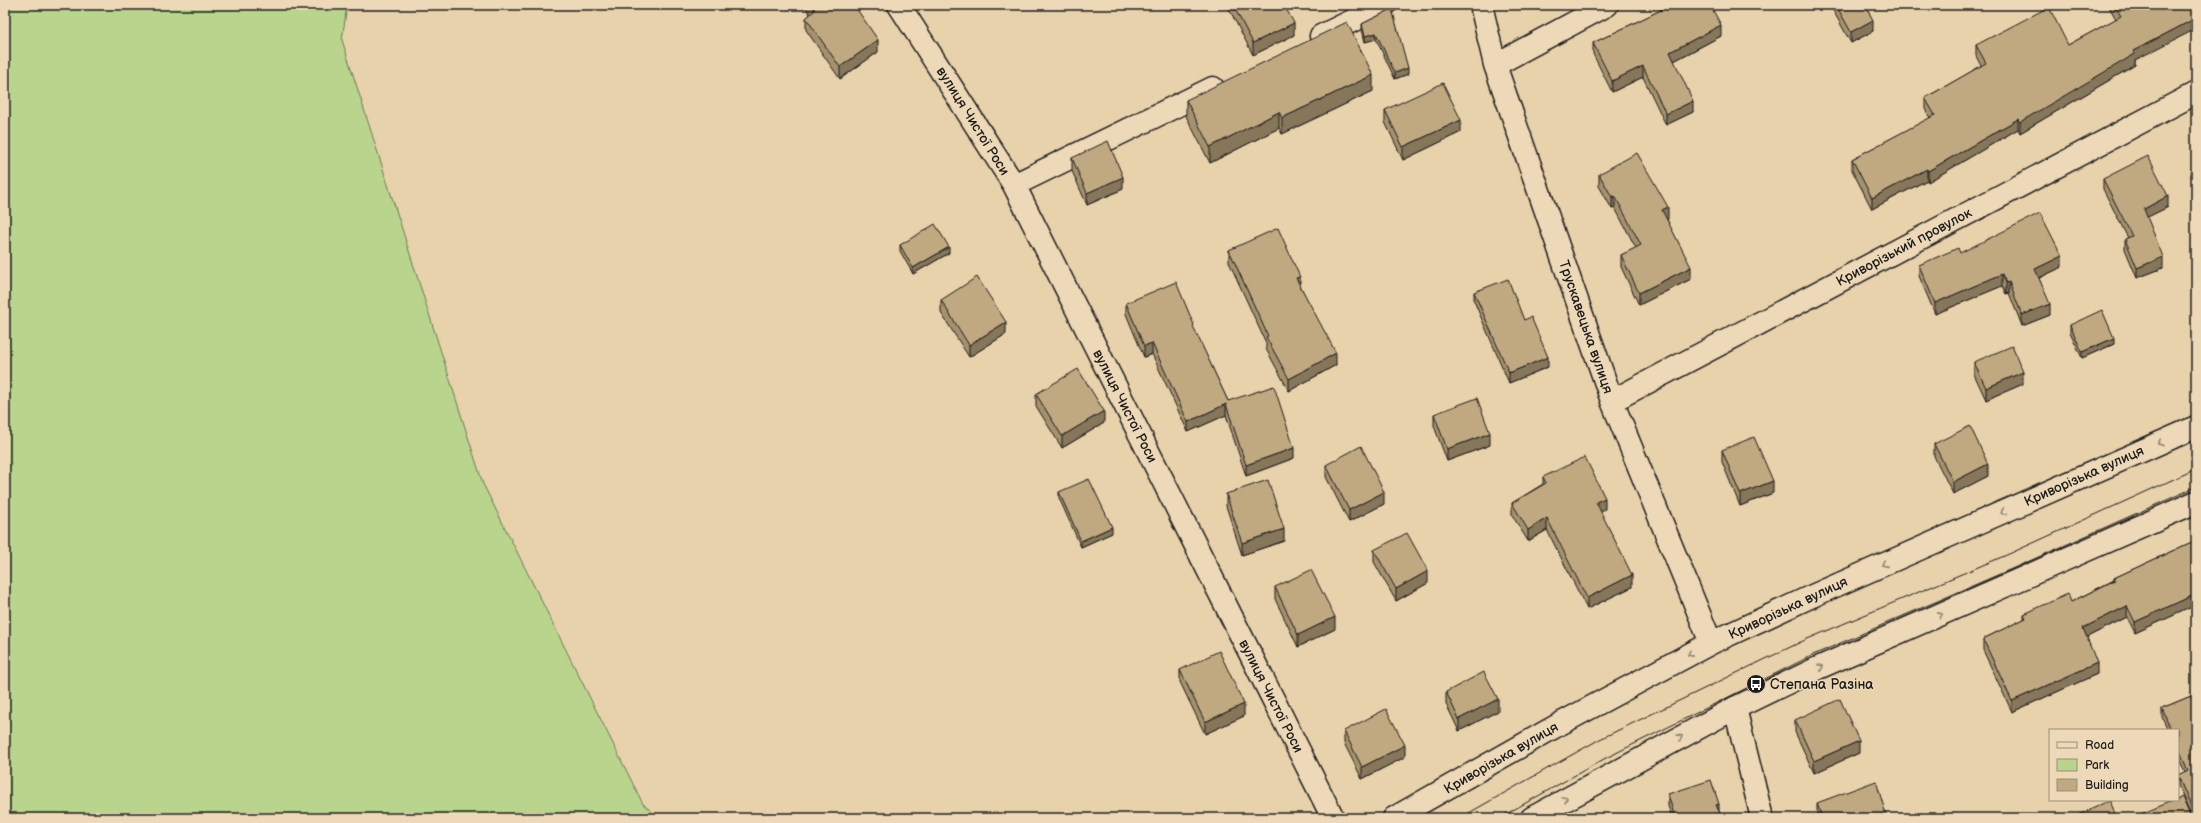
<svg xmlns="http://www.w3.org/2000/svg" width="2201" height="823" font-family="'Balsamiq Sans',sans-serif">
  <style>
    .green { fill: #b9d58d; stroke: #6a7854 }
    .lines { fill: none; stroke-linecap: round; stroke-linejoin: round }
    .minor-casing { stroke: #1c1c1c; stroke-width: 25 }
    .secondary-casing { stroke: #1c1c1c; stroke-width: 25 }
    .minor { stroke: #edd9b7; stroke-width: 22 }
    .secondary { stroke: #edd9b7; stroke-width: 22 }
    .tram { stroke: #1c1c1c; stroke-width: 1 }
    .wall { fill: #a5916e; stroke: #1c1c1c }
    .shaded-wall { fill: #86765a; stroke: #1c1c1c }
    .building { fill: #c0a980; stroke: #1c1c1c }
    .oneway { stroke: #8f8471 }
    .labels { text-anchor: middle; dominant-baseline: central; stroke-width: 3; stroke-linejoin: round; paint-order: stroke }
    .street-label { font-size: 14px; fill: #1c1c1c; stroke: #edd9b7 }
    .poi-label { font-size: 14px; fill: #1c1c1c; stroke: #edd9b7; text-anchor: start }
  </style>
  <rect width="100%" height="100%" fill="#e8d2ab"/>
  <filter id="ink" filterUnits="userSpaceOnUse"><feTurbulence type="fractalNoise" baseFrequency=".025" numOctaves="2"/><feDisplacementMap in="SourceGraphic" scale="8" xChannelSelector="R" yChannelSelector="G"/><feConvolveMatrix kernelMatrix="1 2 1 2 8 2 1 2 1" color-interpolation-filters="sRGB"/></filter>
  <g filter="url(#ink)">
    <!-- green -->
    <path class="green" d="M 5,5 L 347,5 L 342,40 L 483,484 L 643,804 L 659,818 L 5,818 Z"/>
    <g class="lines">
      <!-- minor casing -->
      <g class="minor-casing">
        <path id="minor" d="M 899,5 L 1014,185 L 1333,818
          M 1481,5 L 1495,65 L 1612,401 L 1711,643
          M 1321,36 L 1385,5
          M 1495,65 L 1607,5
          M 1014,185 L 1213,88
          M 1612,401 L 2196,93
          M 1735,708 L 1762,818"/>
      </g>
      <!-- secondary casing -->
      <g class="secondary-casing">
        <path id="secondary" d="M 1394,818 L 1558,725 L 1711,643 L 1810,597 L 2196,427
          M 1532,818 L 1735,708 L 1818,668 L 2196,502"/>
      </g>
      <!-- minor -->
      <use href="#minor" class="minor"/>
      <!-- secondary -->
      <use href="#secondary" class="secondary"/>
      <!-- tram -->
      <path class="tram" d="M 1460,818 L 1600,739 L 1805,640 L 2009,554 L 2196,469
        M 1499,818 L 1604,759 L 1813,655 L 2016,567 L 2196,487"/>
    </g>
    <!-- wall -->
    <path class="wall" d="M 804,5 L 854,5 L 878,52 L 840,79 L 806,30 L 806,18 L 810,14 Z
      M 1227,5 L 1284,5 L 1294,35 L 1253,55 Z
      M 1661,5 L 1721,36 L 1674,61 L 1693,112 L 1666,125 L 1643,77 L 1612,92 L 1593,54 L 1593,43 L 1661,10 Z
      M 1830,5 L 1865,5 L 1873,31 L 1851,43 Z
      M 2108,5 L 2196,5 L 2135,60 L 2135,65 L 2020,133 L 2018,129 L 1928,182 L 1927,180 L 1872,209 L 1852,170 L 1852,159 L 1930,118 L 1925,109 L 1925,98 L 1981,66 L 1976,56 L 1976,45 L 2068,45 L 2116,19 Z
      M 1392,9 L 1408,74 L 1395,79 L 1376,39 L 1365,42 L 1362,30 L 1362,24 Z
      M 1373,91 L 1282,134 L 1279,128 L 1210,163 L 1186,116 L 1186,100 Z
      M 1385,110 L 1461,132 L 1403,160 L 1385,122 Z
      M 1072,158 L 1123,189 L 1087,205 L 1072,171 Z
      M 1599,174 L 1668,219 L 1667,219 L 1691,279 L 1639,305 L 1621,267 L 1621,255 L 1636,248 L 1615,208 L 1612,209 L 1599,186 Z
      M 2103,179 L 2168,207 L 2147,217 L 2163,268 L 2137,278 L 2125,249 L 2125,239 L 2128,238 L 2103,189 Z
      M 900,245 L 949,253 L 913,274 L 900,251 Z
      M 1229,250 L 1300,285 L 1336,365 L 1289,391 L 1266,349 L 1266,343 L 1229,262 Z
      M 1960,253 L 2062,267 L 2039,278 L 2050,315 L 2022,326 L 2009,293 L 2006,294 L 2002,286 L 1935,314 L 1919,276 L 1919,265 Z
      M 1474,292 L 1524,320 L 1548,367 L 1509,383 L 1474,301 Z
      M 941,300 L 1006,334 L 969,357 L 941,313 Z
      M 1126,303 L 1194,329 L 1228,401 L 1294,458 L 1246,476 L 1226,415 L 1188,432 L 1152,354 L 1144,357 L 1126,314 Z
      M 2070,325 L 2114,344 L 2082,358 L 2070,332 Z
      M 1974,362 L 2023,384 L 1986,400 L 1974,374 Z
      M 1036,394 L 1104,423 L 1062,448 L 1036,406 Z
      M 1434,414 L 1490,445 L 1447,461 L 1434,426 Z
      M 1934,444 L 1988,476 L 1953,494 L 1934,456 Z
      M 1722,450 L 1773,493 L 1740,506 L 1722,462 Z
      M 1326,465 L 1384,504 L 1349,522 L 1326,477 Z
      M 1543,477 L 1605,509 L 1600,511 L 1632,587 L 1587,609 L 1547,530 L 1528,541 L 1512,515 L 1512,503 L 1543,484 Z
      M 1059,492 L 1112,533 L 1081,547 L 1059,498 Z
      M 1226,494 L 1284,541 L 1242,555 L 1226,506 Z
      M 2196,540 L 2196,605 L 2135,633 L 2127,617 L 2087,637 L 2097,674 L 2012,712 L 1983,650 L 1983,639 L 2024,619 L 2024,614 L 2071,602 L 2114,580 L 2114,578 Z
      M 1374,550 L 1428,583 L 1396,601 L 1374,562 Z
      M 1275,587 L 1335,629 L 1298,647 L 1275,599 Z
      M 1180,670 L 1244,716 L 1205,734 L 1180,682 Z
      M 1446,692 L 1498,711 L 1459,731 L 1446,704 Z
      M 2196,694 L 2196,818 L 2192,818 L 2178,786 L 2178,776 L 2185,773 L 2178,756 L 2178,730 L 2168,730 L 2162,717 L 2162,708 Z
      M 1795,720 L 1859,753 L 1814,773 L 1795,732 Z
      M 1344,731 L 1405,757 L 1362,779 L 1344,743 Z
      M 1668,794 L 1719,811 L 1722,818 L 1672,818 L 1668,806 Z
      M 1817,803 L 1887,818 L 1817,818 Z"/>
    <!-- shaded-wall -->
    <path class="shaded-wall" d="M 2196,18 L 2196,29 L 2135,60 L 2135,65 L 2020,133 L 2020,122 L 2133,51 Z
      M 1873,20 L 1873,31 L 1851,43 L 1851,32 Z
      M 1294,23 L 1294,35 L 1253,55 L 1253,43 Z
      M 1721,25 L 1721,36 L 1670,63 L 1670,52 Z
      M 1376,33 L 1376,39 L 1365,42 L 1365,36 Z
      M 878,40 L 878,52 L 840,79 L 840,67 Z
      M 1643,66 L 1643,77 L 1612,92 L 1612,81 Z
      M 1408,68 L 1408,74 L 1395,79 L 1395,73 Z
      M 1373,75 L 1373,91 L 1282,134 L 1282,118 Z
      M 1693,101 L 1693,112 L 1666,125 L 1666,114 Z
      M 1279,112 L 1279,128 L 1210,163 L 1210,147 Z
      M 2018,119 L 2018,129 L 1928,182 L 1928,171 Z
      M 1461,120 L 1461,132 L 1403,160 L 1403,147 Z
      M 1927,169 L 1927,180 L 1872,209 L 1872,198 Z
      M 1123,177 L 1123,189 L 1087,205 L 1087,193 Z
      M 1615,196 L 1615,208 L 1612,209 L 1612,197 Z
      M 2168,196 L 2168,207 L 2144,219 L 2144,209 Z
      M 1668,207 L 1668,219 L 1662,222 L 1662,210 Z
      M 949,247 L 949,253 L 913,274 L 913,268 Z
      M 2062,256 L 2062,267 L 2035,280 L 2035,269 Z
      M 2163,257 L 2163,268 L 2137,278 L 2137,268 Z
      M 1691,267 L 1691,279 L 1639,305 L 1639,293 Z
      M 2002,274 L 2002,286 L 1935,314 L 1935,303 Z
      M 1300,277 L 1300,289 L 1296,278 Z
      M 2009,282 L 2009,293 L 2006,294 L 2006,283 Z
      M 2050,304 L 2050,315 L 2022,326 L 2022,315 Z
      M 1006,322 L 1006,334 L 969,357 L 969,345 Z
      M 2114,338 L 2114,344 L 2082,358 L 2082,352 Z
      M 1152,343 L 1152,354 L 1144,357 L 1144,346 Z
      M 1336,353 L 1336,365 L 1289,391 L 1289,379 Z
      M 1548,357 L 1548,367 L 1509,383 L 1509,373 Z
      M 2023,372 L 2023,384 L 1986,400 L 1986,388 Z
      M 1226,404 L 1226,415 L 1188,432 L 1188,422 Z
      M 1104,411 L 1104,423 L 1062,448 L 1062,436 Z
      M 1490,433 L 1490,445 L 1447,461 L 1447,449 Z
      M 1294,448 L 1294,458 L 1246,476 L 1246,465 Z
      M 1988,464 L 1988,476 L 1953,494 L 1953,482 Z
      M 1773,481 L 1773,493 L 1740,506 L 1740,494 Z
      M 1384,492 L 1384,504 L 1349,522 L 1349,510 Z
      M 1605,498 L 1605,509 L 1596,514 L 1596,502 Z
      M 1547,518 L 1547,530 L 1528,541 L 1528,530 Z
      M 1112,527 L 1112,533 L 1081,547 L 1081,541 Z
      M 1284,529 L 1284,541 L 1242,555 L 1242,543 Z
      M 1428,571 L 1428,583 L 1396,601 L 1396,589 Z
      M 1632,575 L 1632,587 L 1587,609 L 1587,598 Z
      M 2196,594 L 2196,605 L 2135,633 L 2135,622 Z
      M 2127,606 L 2127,617 L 2083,639 L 2083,628 Z
      M 1335,617 L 1335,629 L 1298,647 L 1298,635 Z
      M 2097,663 L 2097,674 L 2012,712 L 2012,701 Z
      M 1498,699 L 1498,711 L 1459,731 L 1459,719 Z
      M 1244,704 L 1244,716 L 1205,734 L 1205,722 Z
      M 1859,741 L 1859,753 L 1814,773 L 1814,761 Z
      M 1405,745 L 1405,757 L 1362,779 L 1362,767 Z
      M 1719,804 L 1719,816 L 1716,805 Z"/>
    <!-- building -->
    <path class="building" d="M 812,5 L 854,5 L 878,40 L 840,67 L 806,18 L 815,10 Z
      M 1233,5 L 1284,5 L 1294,23 L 1253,43 Z
      M 1661,5 L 1710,5 L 1721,25 L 1670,52 L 1693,101 L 1666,114 L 1643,66 L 1612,81 L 1593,43 L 1663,9 Z
      M 1836,5 L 1865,5 L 1873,20 L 1851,32 Z
      M 2114,5 L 2196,5 L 2196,18 L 2133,51 L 2135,54 L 2020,122 L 2018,119 L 1928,171 L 1927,169 L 1872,198 L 1852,159 L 1935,115 L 1925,98 L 1986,63 L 1976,45 L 2049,7 L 2068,45 L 2121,16 Z
      M 1392,9 L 1408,68 L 1395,73 L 1376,33 L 1365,36 L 1362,24 Z
      M 1347,22 L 1373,75 L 1282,118 L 1279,112 L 1210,147 L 1186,100 Z
      M 1443,83 L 1461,120 L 1403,147 L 1385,110 Z
      M 1108,141 L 1123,177 L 1087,193 L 1072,158 Z
      M 1637,153 L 1668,207 L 1662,210 L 1691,267 L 1639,293 L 1621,255 L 1641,245 L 1615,196 L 1612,197 L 1599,174 Z
      M 2148,156 L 2168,196 L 2144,209 L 2163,257 L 2137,268 L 2125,239 L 2132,236 L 2103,179 Z
      M 2040,213 L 2062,256 L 2035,269 L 2050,304 L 2022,315 L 2009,282 L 2006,283 L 2002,274 L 1935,303 L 1919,265 L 1958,248 L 1960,253 Z
      M 935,224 L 949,247 L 913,268 L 900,245 Z
      M 1278,228 L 1300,277 L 1296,278 L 1336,353 L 1289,379 L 1266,337 L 1268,336 L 1229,250 Z
      M 977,277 L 1006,322 L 969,345 L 941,300 Z
      M 1508,279 L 1524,320 L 1531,317 L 1548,357 L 1509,373 L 1474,292 Z
      M 1176,282 L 1194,325 L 1193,326 L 1228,401 L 1274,386 L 1294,448 L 1246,465 L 1226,404 L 1188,422 L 1152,343 L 1144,346 L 1126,303 Z
      M 2102,310 L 2114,338 L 2082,352 L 2070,325 Z
      M 2012,346 L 2023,372 L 1986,388 L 1974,362 Z
      M 1078,369 L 1104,411 L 1062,436 L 1036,394 Z
      M 1477,398 L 1490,433 L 1447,449 L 1434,414 Z
      M 1970,426 L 1988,464 L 1953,482 L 1934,444 Z
      M 1754,437 L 1773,481 L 1740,494 L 1722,450 Z
      M 1361,446 L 1384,492 L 1349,510 L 1326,465 Z
      M 1585,457 L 1605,498 L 1596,502 L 1632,575 L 1587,598 L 1547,518 L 1528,530 L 1512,503 L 1546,483 L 1543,477 Z
      M 1089,479 L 1112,527 L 1081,541 L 1059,492 Z
      M 1268,480 L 1284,529 L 1242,543 L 1226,494 Z
      M 1407,533 L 1428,571 L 1396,589 L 1374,550 Z
      M 2196,540 L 2196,594 L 2135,622 L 2127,606 L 2083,628 L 2097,663 L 2012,701 L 1983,639 L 2026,618 L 2024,614 L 2068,594 L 2071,602 L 2115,580 L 2114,578 Z
      M 1311,570 L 1335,617 L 1298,635 L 1275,587 Z
      M 1219,651 L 1244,704 L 1205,722 L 1180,670 Z
      M 1484,672 L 1498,699 L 1459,719 L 1446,692 Z
      M 2196,694 L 2196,818 L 2178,776 L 2188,771 L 2178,746 L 2178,730 L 2171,730 L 2162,708 Z
      M 1840,699 L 1859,741 L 1814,761 L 1795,720 Z
      M 1386,709 L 1405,745 L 1362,767 L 1344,731 Z
      M 1711,780 L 1719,804 L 1716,805 L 1722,818 L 1675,818 L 1668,794 Z
      M 1876,781 L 1887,818 L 1822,818 L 1817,803 Z
      M 2182,797 L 2191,818 L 2131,818 L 2175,800 L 2178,800 L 2178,799 Z
      M 2110,801 L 2117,818 L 2071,818 Z"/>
    <!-- one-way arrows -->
    <defs><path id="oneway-chevron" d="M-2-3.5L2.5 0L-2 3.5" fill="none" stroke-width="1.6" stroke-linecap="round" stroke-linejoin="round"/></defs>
    <g class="oneway">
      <use href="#oneway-chevron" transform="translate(2160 443) rotate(156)"/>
      <use href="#oneway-chevron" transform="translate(2003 512) rotate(156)"/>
      <use href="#oneway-chevron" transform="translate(1884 564) rotate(156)"/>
      <use href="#oneway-chevron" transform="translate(1940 615) rotate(-24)"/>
      <use href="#oneway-chevron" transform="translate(1690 654) rotate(152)"/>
      <use href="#oneway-chevron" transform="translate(1821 667) rotate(-24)"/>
      <use href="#oneway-chevron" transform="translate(1680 737) rotate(-28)"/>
      <use href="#oneway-chevron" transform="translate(1565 799) rotate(-30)"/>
    </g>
  </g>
  <!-- icons -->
  <defs>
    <g id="bus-disc" transform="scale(1)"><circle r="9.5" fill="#1c1c1c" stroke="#edd9b7"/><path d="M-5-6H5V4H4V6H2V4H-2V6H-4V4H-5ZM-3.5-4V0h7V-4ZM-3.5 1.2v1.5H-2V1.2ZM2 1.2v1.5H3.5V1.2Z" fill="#fff"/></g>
  </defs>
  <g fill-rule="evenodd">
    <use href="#bus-disc" x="1756" y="684"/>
  </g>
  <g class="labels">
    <!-- street labels -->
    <g class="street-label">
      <text transform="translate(973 121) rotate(58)">вулиця Чистої Роси</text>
      <text transform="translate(1904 247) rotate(-28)">Криворізький провулок</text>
      <text transform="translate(1586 327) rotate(71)">Трускавецька вулиця</text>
      <text transform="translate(1125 406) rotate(63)">вулиця Чистої Роси</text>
      <text transform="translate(2084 476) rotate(-24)">Криворізька вулиця</text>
      <text transform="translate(1788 608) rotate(-25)">Криворізька вулиця</text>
      <text transform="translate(1271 696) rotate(63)">вулиця Чистої Роси</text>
      <text transform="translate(1501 758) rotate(-30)">Криворізька вулиця</text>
    </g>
    <!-- poi labels -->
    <g class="poi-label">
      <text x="1770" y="684">Степана Разіна</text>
    </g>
  </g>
  <!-- margin -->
  <rect width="2201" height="823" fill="none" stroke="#edd9b7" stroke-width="20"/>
  <rect x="10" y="10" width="2181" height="803" fill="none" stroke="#1c1c1c" stroke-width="1.5" filter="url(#ink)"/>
  <!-- legend -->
  <rect x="2049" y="729" width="130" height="72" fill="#edd9b7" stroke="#998d79"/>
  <rect x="2057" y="742" width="20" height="6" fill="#edd9b7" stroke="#998d79"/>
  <text x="2085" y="749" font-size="12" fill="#1c1c1c">Road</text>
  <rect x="2057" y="759" width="20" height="12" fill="#b9d58d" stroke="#998d79"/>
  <text x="2085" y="769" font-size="12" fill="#1c1c1c">Park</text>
  <rect x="2057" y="779" width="20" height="12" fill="#c0a980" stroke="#998d79"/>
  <text x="2085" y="789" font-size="12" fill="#1c1c1c">Building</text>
</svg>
